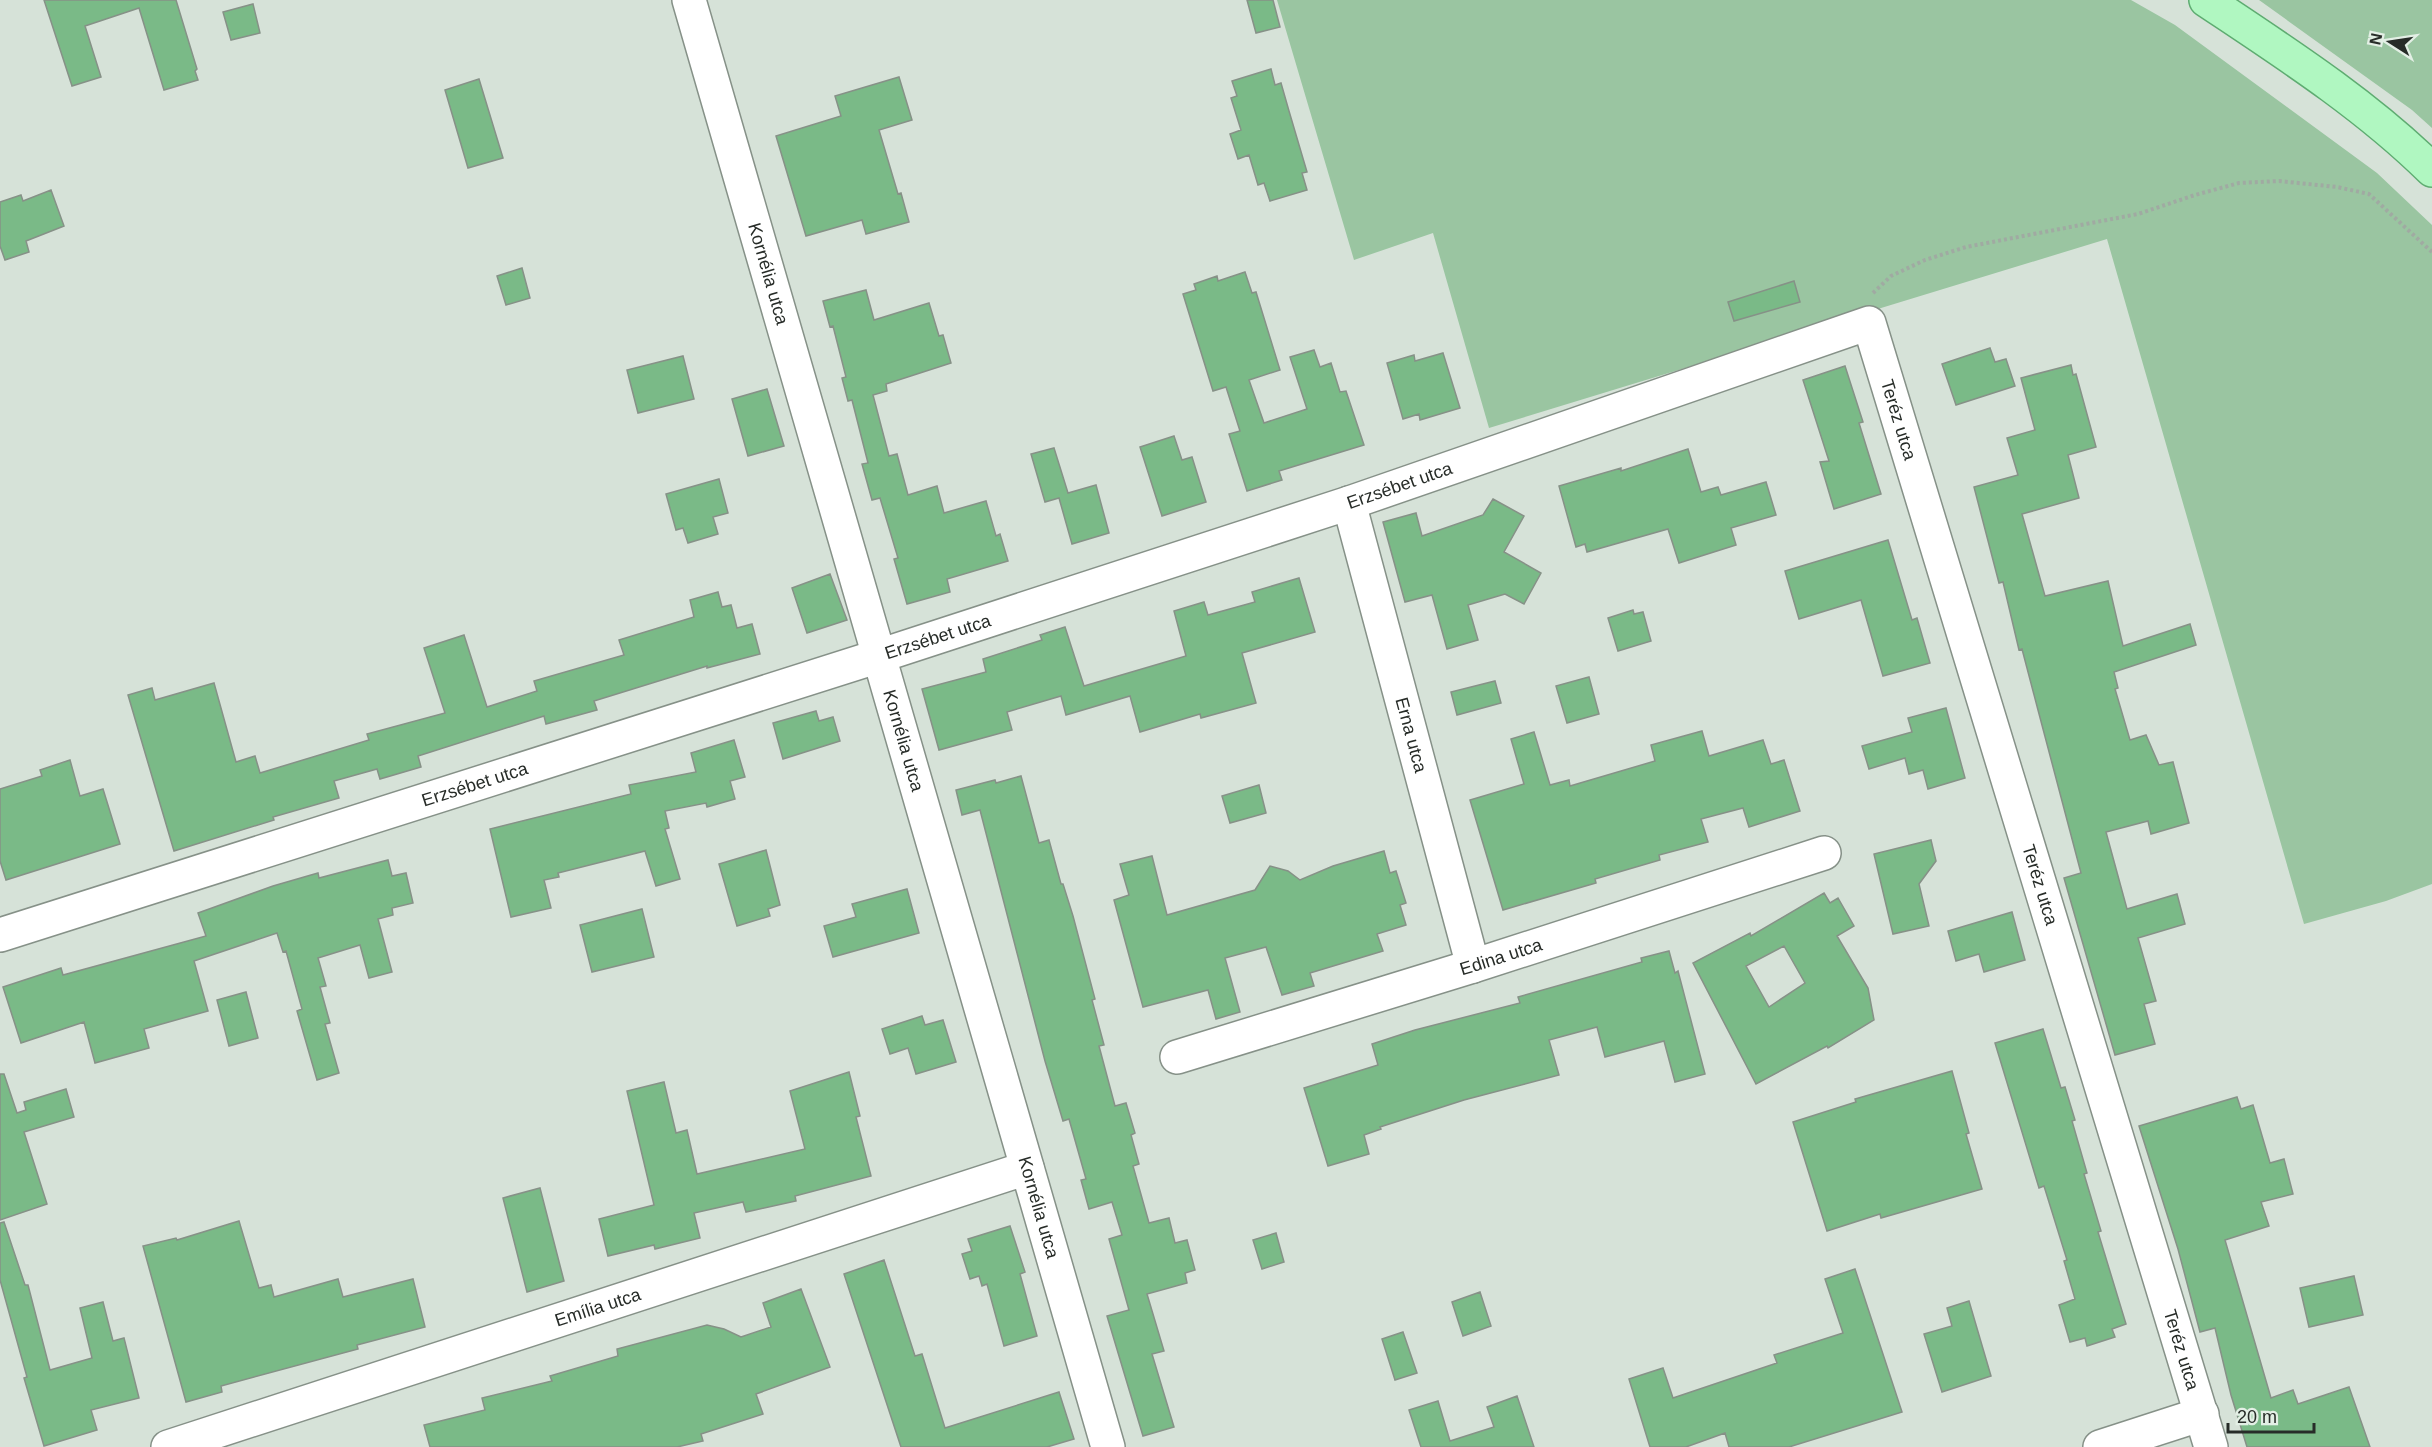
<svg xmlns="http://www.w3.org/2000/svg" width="2432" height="1447" font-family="Helvetica,sans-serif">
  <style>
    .green { fill: #9ac5a1 }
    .building { fill: #7aba87; stroke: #869187; stroke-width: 1.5; fill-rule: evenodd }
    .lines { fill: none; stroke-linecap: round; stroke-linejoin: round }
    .minor-casing { stroke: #869188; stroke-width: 36 }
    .major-casing { stroke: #5eac71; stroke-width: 36 }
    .path { stroke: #a0aaa2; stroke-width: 4; stroke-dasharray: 3 3; stroke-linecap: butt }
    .minor { stroke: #fff; stroke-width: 33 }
    .major { stroke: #b0f7c1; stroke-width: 33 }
    .labels { text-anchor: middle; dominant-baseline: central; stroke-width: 4.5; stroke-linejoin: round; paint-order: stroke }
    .street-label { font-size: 18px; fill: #272c28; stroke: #e3efe5 }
  </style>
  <rect width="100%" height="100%" fill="#d6e2d8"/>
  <!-- green -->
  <path class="green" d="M 1277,0 L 2131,0 L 2175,25 L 2377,173 L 2432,225 L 2432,884 L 2386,901 L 2304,924 L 2107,239 L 1489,428 L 1433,233 L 1354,260 Z
    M 2259,0 L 2432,0 L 2432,128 L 2412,110 Z"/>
  <!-- building -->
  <path class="building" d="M 44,0 L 176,0 L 197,69 L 195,71 L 198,80 L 164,90 L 139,8 L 85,26 L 101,77 L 72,86 Z
    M 1247,0 L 1273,0 L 1280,27 L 1256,33 Z
    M 253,4 L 260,33 L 231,40 L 223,12 Z
    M 1271,69 L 1275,85 L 1281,83 L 1289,111 L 1307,172 L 1302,173 L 1307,190 L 1270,201 L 1264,183 L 1258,185 L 1249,155 L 1238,159 L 1230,134 L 1241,130 L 1231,98 L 1237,96 L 1232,81 Z
    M 899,77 L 912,120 L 879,130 L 898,194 L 901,193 L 909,222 L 866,234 L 862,220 L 806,236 L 776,136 L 841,116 L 835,96 Z
    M 479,79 L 503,158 L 468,168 L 445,90 Z
    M 51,190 L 64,226 L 26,241 L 29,252 L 5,260 L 0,246 L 0,202 L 21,195 L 23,201 Z
    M 522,268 L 530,298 L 506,305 L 497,276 Z
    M 1245,272 L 1252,293 L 1256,292 L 1280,370 L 1249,380 L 1264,423 L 1307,409 L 1290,357 L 1314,350 L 1320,367 L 1331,363 L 1340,392 L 1346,391 L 1364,445 L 1279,471 L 1282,480 L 1247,491 L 1229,434 L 1240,431 L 1226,387 L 1213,391 L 1183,294 L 1196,290 L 1194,284 L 1217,276 L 1218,281 Z
    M 1794,281 L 1800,302 L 1734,321 L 1728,302 Z
    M 866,290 L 874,320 L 929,303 L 939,336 L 943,335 L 951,363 L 886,384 L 887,391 L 873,395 L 889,456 L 897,454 L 908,495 L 937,486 L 944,513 L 986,501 L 996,536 L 1000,534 L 1008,561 L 947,579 L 950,592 L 907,604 L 894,559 L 898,558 L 880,498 L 872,500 L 862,464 L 868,463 L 852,400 L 848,401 L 842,378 L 846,377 L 833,326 L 830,327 L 823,301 Z
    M 1990,348 L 1995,362 L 2006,359 L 2015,386 L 1956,405 L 1942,364 Z
    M 1443,353 L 1460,408 L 1420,420 L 1419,414 L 1403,419 L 1387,363 L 1414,355 L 1415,361 Z
    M 683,356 L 694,399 L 638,413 L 627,370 Z
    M 2071,365 L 2073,375 L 2076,374 L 2096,447 L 2068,455 L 2079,498 L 2022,514 L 2045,596 L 2108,581 L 2123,646 L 2190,624 L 2196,645 L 2114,672 L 2118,688 L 2115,689 L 2130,740 L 2146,735 L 2159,765 L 2173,762 L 2189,823 L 2151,834 L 2148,821 L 2106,832 L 2127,909 L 2177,894 L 2185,924 L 2138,938 L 2156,1001 L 2144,1004 L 2155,1044 L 2115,1055 L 2064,878 L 2081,873 L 2038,710 L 2022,649 L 2019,650 L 2003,582 L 1999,583 L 1974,487 L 2018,475 L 2007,438 L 2035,430 L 2021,378 Z
    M 1845,366 L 1863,422 L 1859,423 L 1881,494 L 1834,509 L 1820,462 L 1829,461 L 1803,380 Z
    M 767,389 L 784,446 L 748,456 L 732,399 Z
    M 1174,436 L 1182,460 L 1192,457 L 1206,502 L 1162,516 L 1140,447 Z
    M 1054,448 L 1068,493 L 1096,485 L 1109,533 L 1072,544 L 1059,498 L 1045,502 L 1031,454 Z
    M 1688,449 L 1701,492 L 1718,487 L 1721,495 L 1766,482 L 1776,515 L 1731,528 L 1736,545 L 1679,563 L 1668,529 L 1587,552 L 1585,544 L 1576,547 L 1559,486 L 1621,468 L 1621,471 Z
    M 719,479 L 728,513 L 713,517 L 718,534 L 688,543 L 683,528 L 676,530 L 666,494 Z
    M 1493,499 L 1524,516 L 1504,552 L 1541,573 L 1524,604 L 1505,594 L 1468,605 L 1478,640 L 1447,649 L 1432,595 L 1405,602 L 1383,522 L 1416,513 L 1422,536 L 1483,515 Z
    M 1888,540 L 1912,620 L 1917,618 L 1930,663 L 1883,676 L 1861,600 L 1799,619 L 1785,571 Z
    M 830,574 L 847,620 L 807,633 L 792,588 Z
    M 1299,578 L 1315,632 L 1242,653 L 1256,703 L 1201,718 L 1200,714 L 1140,732 L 1130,696 L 1066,715 L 1061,696 L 1007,712 L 1012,730 L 939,750 L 922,689 L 986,672 L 983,659 L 1042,640 L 1040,635 L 1065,627 L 1084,686 L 1186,656 L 1174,611 L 1204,602 L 1208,615 L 1255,602 L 1252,592 Z
    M 718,592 L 722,607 L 731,605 L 737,628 L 752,624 L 760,654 L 707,668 L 707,666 L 594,701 L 597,710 L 546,724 L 544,716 L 418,756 L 421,767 L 380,779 L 377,769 L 334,781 L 339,798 L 273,817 L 274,820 L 174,851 L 128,695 L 152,688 L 155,700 L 214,683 L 236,762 L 255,756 L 260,773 L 369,740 L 367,734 L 445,713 L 424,648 L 464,635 L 487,707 L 537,691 L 534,681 L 624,655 L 619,640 L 694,617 L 690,600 Z
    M 1633,610 L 1634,614 L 1643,612 L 1651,641 L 1618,651 L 1608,618 Z
    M 1589,677 L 1599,714 L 1567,723 L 1556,686 Z
    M 1495,681 L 1501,703 L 1457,715 L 1451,692 Z
    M 1946,708 L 1965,778 L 1928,789 L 1923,770 L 1909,774 L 1905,758 L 1869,769 L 1862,746 L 1912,732 L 1908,718 Z
    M 816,711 L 819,721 L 833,717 L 840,741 L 783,759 L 773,723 Z
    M 1702,731 L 1709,756 L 1763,740 L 1771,764 L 1784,760 L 1800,811 L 1749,827 L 1743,808 L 1701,819 L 1708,842 L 1659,855 L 1660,860 L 1595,879 L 1596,883 L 1503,910 L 1470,800 L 1524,784 L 1511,739 L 1534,732 L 1550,785 L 1569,780 L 1570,786 L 1655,761 L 1651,745 Z
    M 734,740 L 745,777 L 730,781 L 735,799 L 707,807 L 706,803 L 665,811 L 669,828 L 665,829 L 680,879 L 656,886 L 645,851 L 558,873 L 559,877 L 544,880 L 551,908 L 511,917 L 490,829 L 631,794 L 629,785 L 696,772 L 691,753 Z
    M 70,760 L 80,796 L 103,789 L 120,844 L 6,880 L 0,861 L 0,789 L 42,776 L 40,770 Z
    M 1021,776 L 1039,843 L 1049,840 L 1061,884 L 1063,884 L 1073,916 L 1095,999 L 1092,1000 L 1104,1045 L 1099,1046 L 1115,1106 L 1126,1103 L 1135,1133 L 1131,1135 L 1139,1164 L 1133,1166 L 1149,1223 L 1169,1218 L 1175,1243 L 1187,1240 L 1195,1270 L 1185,1273 L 1187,1283 L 1147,1294 L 1164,1351 L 1152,1354 L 1174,1427 L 1143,1436 L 1107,1316 L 1129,1310 L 1109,1239 L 1122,1235 L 1112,1202 L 1089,1209 L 1081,1180 L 1086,1179 L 1069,1119 L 1063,1121 L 1045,1061 L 980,810 L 962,815 L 956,790 L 995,780 L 996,783 Z
    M 1259,785 L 1266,813 L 1230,823 L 1222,796 Z
    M 1931,840 L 1936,861 L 1919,884 L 1929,926 L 1893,934 L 1874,854 Z
    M 766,850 L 780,905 L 768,909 L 770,916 L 737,926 L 719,864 Z
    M 1384,851 L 1390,873 L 1396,871 L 1406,903 L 1400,905 L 1406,925 L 1377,934 L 1383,951 L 1310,973 L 1314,986 L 1282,995 L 1266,947 L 1225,958 L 1240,1012 L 1216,1019 L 1208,990 L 1143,1007 L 1114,900 L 1129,895 L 1120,864 L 1152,856 L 1167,915 L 1255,890 L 1270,866 L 1288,871 L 1300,880 L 1333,866 Z
    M 388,860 L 392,876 L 406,873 L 413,903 L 392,908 L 393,915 L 378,919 L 392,972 L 369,978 L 360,945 L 318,958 L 326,986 L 320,987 L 330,1023 L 325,1024 L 339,1073 L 317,1080 L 297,1011 L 302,1009 L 286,951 L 283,952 L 277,933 L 194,961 L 208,1011 L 144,1029 L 149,1048 L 95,1063 L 84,1022 L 21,1043 L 3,987 L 61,968 L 63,975 L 206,936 L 198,913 L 273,886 L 318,873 L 319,878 Z
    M 907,889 L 919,933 L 833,957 L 824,926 L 856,917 L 852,904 Z
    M 1824,893 L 1830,903 L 1838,898 L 1854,926 L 1837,936 L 1868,988 L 1874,1020 L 1828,1048 L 1827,1046 L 1756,1084 L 1693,963 L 1750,933 L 1751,936 ZM 1784,946 L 1805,983 L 1769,1007 L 1746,966 Z
    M 642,909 L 654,957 L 592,972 L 580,925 Z
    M 2012,912 L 2025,960 L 1984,972 L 1979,954 L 1956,961 L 1948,931 Z
    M 1669,951 L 1675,973 L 1678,971 L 1705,1074 L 1675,1082 L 1664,1041 L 1605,1057 L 1597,1027 L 1549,1040 L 1559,1075 L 1464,1100 L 1380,1127 L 1381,1129 L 1364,1135 L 1369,1154 L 1328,1166 L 1304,1088 L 1378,1065 L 1372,1044 L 1415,1030 L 1520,1003 L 1518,997 L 1642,962 L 1641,958 Z
    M 246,992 L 258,1038 L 229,1046 L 217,1000 Z
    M 922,1016 L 925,1025 L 943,1020 L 956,1062 L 916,1074 L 908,1048 L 890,1054 L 882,1029 Z
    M 2043,1029 L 2061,1088 L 2065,1087 L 2075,1120 L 2072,1121 L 2087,1173 L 2084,1174 L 2101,1231 L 2098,1232 L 2126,1324 L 2112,1329 L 2115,1337 L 2087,1346 L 2085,1338 L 2070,1342 L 2059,1305 L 2075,1299 L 2064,1261 L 2067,1260 L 2044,1186 L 2039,1188 L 1995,1043 Z
    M 1952,1071 L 1969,1133 L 1966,1134 L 1982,1189 L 1881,1218 L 1880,1214 L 1827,1231 L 1793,1122 L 1856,1102 L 1855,1099 Z
    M 849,1072 L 860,1116 L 856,1117 L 871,1176 L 795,1196 L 796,1201 L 746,1212 L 743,1202 L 694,1213 L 700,1238 L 655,1249 L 654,1245 L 608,1256 L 599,1219 L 654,1205 L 627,1091 L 664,1082 L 676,1133 L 687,1130 L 697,1174 L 805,1149 L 790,1091 Z
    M 0,1074 L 4,1074 L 17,1113 L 26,1110 L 24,1102 L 66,1089 L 74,1117 L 24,1132 L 47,1204 L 0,1220 Z
    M 2237,1097 L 2241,1109 L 2253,1105 L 2270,1163 L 2284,1159 L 2293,1194 L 2261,1202 L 2269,1226 L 2225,1240 L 2271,1398 L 2293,1390 L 2298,1404 L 2349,1387 L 2370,1447 L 2247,1447 L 2231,1395 L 2215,1328 L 2200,1332 L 2178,1249 L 2139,1126 Z
    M 540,1188 L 564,1281 L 527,1292 L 503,1198 Z
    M 239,1221 L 259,1288 L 271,1285 L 274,1297 L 338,1279 L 343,1297 L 413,1279 L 425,1327 L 357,1345 L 358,1349 L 221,1386 L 222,1392 L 186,1402 L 143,1246 L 176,1238 L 177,1240 Z
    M 4,1222 L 25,1285 L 28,1285 L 50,1370 L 92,1358 L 80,1308 L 103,1302 L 113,1341 L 124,1338 L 139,1398 L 91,1410 L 97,1430 L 44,1446 L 24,1378 L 27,1377 L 0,1280 L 0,1223 Z
    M 1010,1226 L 1025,1272 L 1020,1274 L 1037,1336 L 1004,1346 L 987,1284 L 982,1286 L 979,1276 L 970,1279 L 962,1254 L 972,1251 L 968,1239 Z
    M 1276,1233 L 1284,1262 L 1262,1269 L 1253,1240 Z
    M 884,1260 L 915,1356 L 922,1354 L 945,1428 L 1059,1392 L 1074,1439 L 1047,1447 L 901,1447 L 844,1274 Z
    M 1855,1269 L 1902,1412 L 1789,1447 L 1729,1447 L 1725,1433 L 1686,1447 L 1650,1447 L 1629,1379 L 1663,1368 L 1673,1398 L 1777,1363 L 1774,1355 L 1843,1333 L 1825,1279 Z
    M 2354,1276 L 2363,1315 L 2309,1327 L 2300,1288 Z
    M 801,1289 L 830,1367 L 756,1394 L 763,1414 L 701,1434 L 703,1441 L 677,1447 L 430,1447 L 424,1425 L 485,1410 L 482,1398 L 552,1381 L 550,1376 L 618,1356 L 617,1349 L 707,1325 L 724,1329 L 741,1337 L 771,1327 L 763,1303 Z
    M 1480,1292 L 1491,1326 L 1463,1336 L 1452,1302 Z
    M 1969,1301 L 1991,1376 L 1942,1392 L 1924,1334 L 1952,1326 L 1947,1308 Z
    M 1403,1332 L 1417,1373 L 1395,1380 L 1382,1339 Z
    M 1517,1396 L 1534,1447 L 1421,1447 L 1409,1410 L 1438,1401 L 1450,1441 L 1494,1427 L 1487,1407 Z"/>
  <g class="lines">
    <!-- minor casing -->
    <g class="minor-casing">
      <g id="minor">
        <path id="s1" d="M 689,0 L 1108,1447"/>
        <path id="s2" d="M 1349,503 L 1473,966"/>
        <path id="s3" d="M 0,935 L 879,656 L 1349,503 L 1869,323 L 2211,1447"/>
        <path id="s4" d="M 1177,1057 L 1473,966 L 1824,853"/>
        <path id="s5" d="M 168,1447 L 1027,1168"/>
        <path d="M 2100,1447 L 2202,1414"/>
      </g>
    </g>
    <!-- major casing -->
    <g class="major-casing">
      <path id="major" d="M 2206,0 C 2284,52 2365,104 2432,170"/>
    </g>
    <!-- path -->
    <path class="path" d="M 1873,293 L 1891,276 L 1925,260 L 1966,247 L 2138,214 L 2195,195 L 2239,183 L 2279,181 L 2337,187 L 2369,194 L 2432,252"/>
    <!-- minor -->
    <use href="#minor" class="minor"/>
    <!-- major -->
    <use href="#major" class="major"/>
  </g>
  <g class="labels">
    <!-- street labels -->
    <g class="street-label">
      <text stroke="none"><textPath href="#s1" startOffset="285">Kornélia utca</textPath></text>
      <text stroke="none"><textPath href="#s3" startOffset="2068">Teréz utca</textPath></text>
      <text stroke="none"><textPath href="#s3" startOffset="1470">Erzsébet utca</textPath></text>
      <text stroke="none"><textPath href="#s3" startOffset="984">Erzsébet utca</textPath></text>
      <text stroke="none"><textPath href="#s2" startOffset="240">Erna utca</textPath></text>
      <text stroke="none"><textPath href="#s1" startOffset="771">Kornélia utca</textPath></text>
      <text stroke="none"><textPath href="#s3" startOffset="498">Erzsébet utca</textPath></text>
      <text stroke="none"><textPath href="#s3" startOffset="2554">Teréz utca</textPath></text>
      <text stroke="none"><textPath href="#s4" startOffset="339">Edina utca</textPath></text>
      <text stroke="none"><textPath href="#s1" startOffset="1257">Kornélia utca</textPath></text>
      <text stroke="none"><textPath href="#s5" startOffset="452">Emília utca</textPath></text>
      <text stroke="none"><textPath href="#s3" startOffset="3040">Teréz utca</textPath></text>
    </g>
  </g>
  <!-- north arrow -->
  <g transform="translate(2390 42) rotate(282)" stroke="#e3efe5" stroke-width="4.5" paint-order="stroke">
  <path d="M0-4.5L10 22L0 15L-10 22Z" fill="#272c28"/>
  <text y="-9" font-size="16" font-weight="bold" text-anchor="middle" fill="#272c28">N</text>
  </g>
  <!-- scale -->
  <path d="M2228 1423v9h86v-9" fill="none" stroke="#272c28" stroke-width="3"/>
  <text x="2237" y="1423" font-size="18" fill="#272c28" stroke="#e3efe5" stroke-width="4.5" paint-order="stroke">20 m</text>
</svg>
